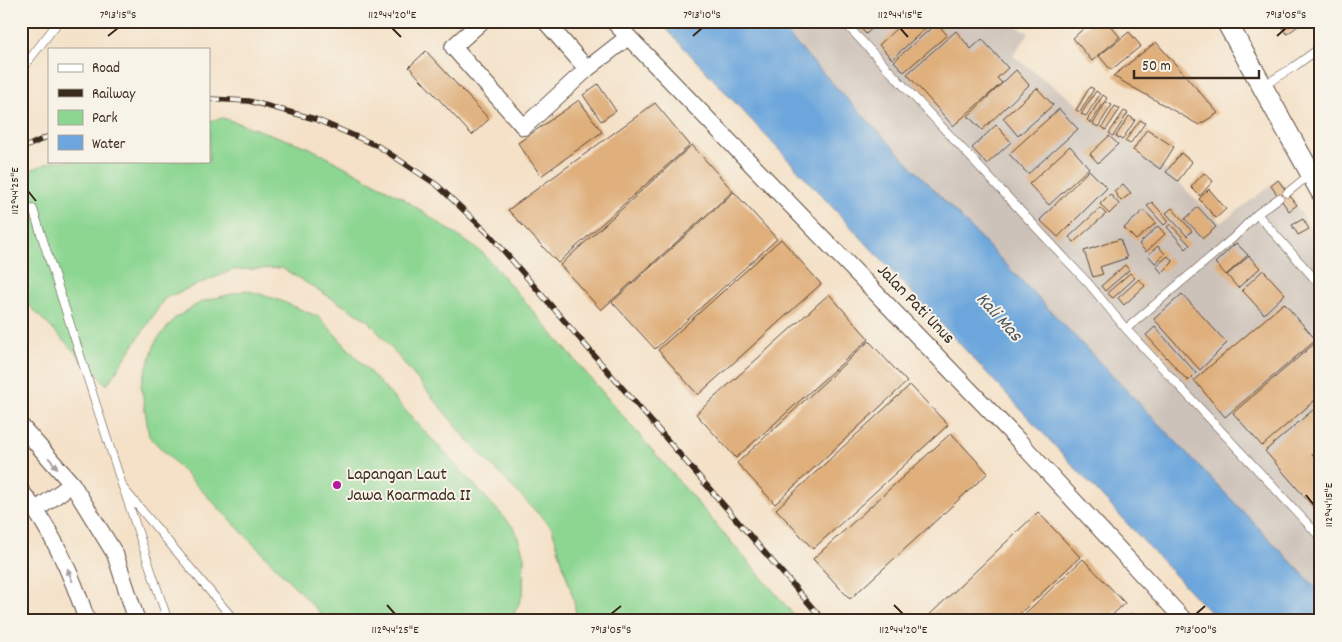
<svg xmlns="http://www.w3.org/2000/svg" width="1342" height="642" font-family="Dekko,sans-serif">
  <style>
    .industrial { fill: #cdc2b9 }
    .green { fill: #8cd692; stroke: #648058 }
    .water { fill: #6ca6dc; stroke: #54687d }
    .building { fill: #dfaf7c }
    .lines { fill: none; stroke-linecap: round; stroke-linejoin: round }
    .service-casing { stroke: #574538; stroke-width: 9 }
    .minor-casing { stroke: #574538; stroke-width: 18 }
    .tertiary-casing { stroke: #574538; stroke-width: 22 }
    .service { stroke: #fff; stroke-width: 8 }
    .minor { stroke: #fff; stroke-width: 16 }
    .tertiary { stroke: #fff; stroke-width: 20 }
    .rail-casing { stroke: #3b2a1e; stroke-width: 5.5 }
    .rail { stroke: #f7f3e8; stroke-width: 4; stroke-dasharray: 11; stroke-linecap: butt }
    .oneway { fill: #a79f9a }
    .ticks { fill: none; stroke: #3b2a1e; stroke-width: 2 }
    .poi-dot { fill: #b5179e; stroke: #f7f3e8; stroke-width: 2 }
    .labels { text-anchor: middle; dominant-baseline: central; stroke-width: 4; stroke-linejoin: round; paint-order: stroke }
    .street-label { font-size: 18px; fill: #3b2a1e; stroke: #f7f3e8 }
    .poi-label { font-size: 18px; fill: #3b2a1e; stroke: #f7f3e8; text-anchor: start }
    .water-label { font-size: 19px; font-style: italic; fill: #4c5560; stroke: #f7f3e8 }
    .neatline { fill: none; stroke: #3b2a1e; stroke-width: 2 }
    .ticks-label { font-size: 12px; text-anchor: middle; fill: #3b2a1e }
  </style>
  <rect width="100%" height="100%" fill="#f7f3e8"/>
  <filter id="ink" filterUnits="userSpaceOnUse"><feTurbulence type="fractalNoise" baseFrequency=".02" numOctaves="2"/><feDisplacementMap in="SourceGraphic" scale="10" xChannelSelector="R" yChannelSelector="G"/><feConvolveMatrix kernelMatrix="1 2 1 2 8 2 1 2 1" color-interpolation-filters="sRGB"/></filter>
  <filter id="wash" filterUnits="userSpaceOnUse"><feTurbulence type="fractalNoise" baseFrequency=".0096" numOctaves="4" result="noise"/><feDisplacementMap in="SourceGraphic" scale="20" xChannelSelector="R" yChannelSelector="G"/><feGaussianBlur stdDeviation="1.12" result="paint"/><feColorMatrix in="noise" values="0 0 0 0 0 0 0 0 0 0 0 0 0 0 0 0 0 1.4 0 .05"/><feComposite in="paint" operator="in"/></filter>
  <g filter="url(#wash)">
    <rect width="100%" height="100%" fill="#f4e1c8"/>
    <!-- industrial -->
    <path class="industrial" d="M 775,21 L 1007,21 L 1029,33 L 1013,56 L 1162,167 L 1221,223 L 1279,179 L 1321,244 L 1321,593 L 847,99 Z"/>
    <!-- green -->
    <path class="green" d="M 223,118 L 308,147 L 401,197 L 483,253 L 799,621 L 577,621 L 574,601 L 552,528 L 471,444 L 369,321 L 282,268 L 233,270 L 165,298 L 107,385 L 21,297 L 21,174 L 53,161 L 209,161 L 209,121 Z
      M 246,290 L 276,299 L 319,317 L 515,529 L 524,555 L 523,594 L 511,621 L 328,621 L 149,436 L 141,384 L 156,341 L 175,318 L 201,302 Z"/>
    <!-- water -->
    <path class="water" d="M 659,21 L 775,21 L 847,99 L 1321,593 L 1321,621 L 1218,621 Z"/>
    <g id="blocks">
      <!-- building -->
      <path class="building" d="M 854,21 L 880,21 L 866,34 Z
        M 904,21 L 922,21 L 927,27 L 892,59 L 879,45 Z
        M 1092,21 L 1106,21 L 1120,37 L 1092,61 L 1073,38 Z
        M 1278,21 L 1305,21 L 1287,34 Z
        M 937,23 L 947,35 L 904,72 L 894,61 Z
        M 956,31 L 971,49 L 982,39 L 1008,68 L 997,78 L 1002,83 L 953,126 L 907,74 Z
        M 1129,32 L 1141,46 L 1111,70 L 1099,56 Z
        M 1156,42 L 1218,113 L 1199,125 L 1113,76 Z
        M 426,51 L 489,119 L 472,135 L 409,67 Z
        M 1016,70 L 1029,85 L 982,130 L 968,116 Z
        M 598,84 L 616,111 L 601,121 L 583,95 Z
        M 1090,87 L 1094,89 L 1080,112 L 1076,110 Z
        M 1037,88 L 1053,105 L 1018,136 L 1003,118 Z
        M 1096,91 L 1100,94 L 1086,116 L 1081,114 Z
        M 1103,95 L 1107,98 L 1091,123 L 1087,120 Z
        M 579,100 L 602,132 L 541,176 L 518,143 Z
        M 1106,102 L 1112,105 L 1098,127 L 1093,124 Z
        M 655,103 L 690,145 L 558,263 L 508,210 Z
        M 1115,106 L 1120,109 L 1106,130 L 1102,127 Z
        M 1059,109 L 1078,129 L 1028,174 L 1009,154 Z
        M 1124,111 L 1128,113 L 1113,136 L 1109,133 Z
        M 1129,116 L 1135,120 L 1122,140 L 1116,136 Z
        M 1140,120 L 1145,123 L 1130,144 L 1125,141 Z
        M 996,125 L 1011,142 L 987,164 L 972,148 Z
        M 1147,129 L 1174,147 L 1160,169 L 1133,150 Z
        M 1109,136 L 1118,144 L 1098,163 L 1090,154 Z
        M 692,145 L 733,191 L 601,310 L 560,265 Z
        M 1070,146 L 1089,168 L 1049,205 L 1029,184 Z
        M 1181,153 L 1192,162 L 1178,181 L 1166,172 Z
        M 1089,170 L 1107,188 L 1058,237 L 1040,220 Z
        M 1204,173 L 1213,181 L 1200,196 L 1191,187 Z
        M 1278,180 L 1297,205 L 1289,211 L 1271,186 Z
        M 1123,184 L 1131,193 L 1121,201 L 1114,191 Z
        M 1209,189 L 1226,209 L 1216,218 L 1199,199 Z
        M 734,192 L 777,239 L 655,349 L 612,302 Z
        M 1110,194 L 1119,204 L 1109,214 L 1100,204 Z
        M 1152,202 L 1169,221 L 1164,225 L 1147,206 Z
        M 1198,207 L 1216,227 L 1203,238 L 1185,219 Z
        M 1100,208 L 1106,214 L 1074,242 L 1069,237 Z
        M 1172,208 L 1192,231 L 1187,236 L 1166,213 Z
        M 1144,210 L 1156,223 L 1136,240 L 1124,228 Z
        M 1303,219 L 1309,229 L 1298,235 L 1292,225 Z
        M 1170,224 L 1190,245 L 1186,249 L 1167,227 Z
        M 1158,226 L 1165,234 L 1146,252 L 1139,244 Z
        M 781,239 L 821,284 L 698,395 L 658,350 Z
        M 1120,239 L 1127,258 L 1100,267 L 1103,274 L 1093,277 L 1084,251 Z
        M 1236,243 L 1248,255 L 1226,275 L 1215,263 Z
        M 1158,246 L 1165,254 L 1155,263 L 1148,255 Z
        M 1168,256 L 1173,262 L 1162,273 L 1156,266 Z
        M 1249,256 L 1260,268 L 1238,288 L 1227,275 Z
        M 1125,265 L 1129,270 L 1105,291 L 1101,286 Z
        M 1263,270 L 1285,294 L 1264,314 L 1242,290 Z
        M 1130,273 L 1135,278 L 1113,298 L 1107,293 Z
        M 1139,279 L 1145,286 L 1124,305 L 1118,298 Z
        M 829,294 L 869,339 L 736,458 L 696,414 Z
        M 1182,294 L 1227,343 L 1200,370 L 1154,319 Z
        M 1284,303 L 1316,340 L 1225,417 L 1194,380 Z
        M 1155,327 L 1196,373 L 1188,381 L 1146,335 Z
        M 1321,338 L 1321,395 L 1262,446 L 1233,413 Z
        M 869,341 L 907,382 L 775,504 L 737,463 Z
        M 910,385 L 948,425 L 813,549 L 776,509 Z
        M 1321,403 L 1321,447 L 1312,454 L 1321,464 L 1321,516 L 1265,451 Z
        M 951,433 L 988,473 L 850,599 L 813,559 Z
        M 1038,512 L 1080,557 L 1012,621 L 923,621 Z
        M 1083,559 L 1125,603 L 1106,621 L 1017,621 Z
        M 1131,613 L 1138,621 L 1123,621 Z"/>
    </g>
  </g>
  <g filter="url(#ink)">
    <use href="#blocks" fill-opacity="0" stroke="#574538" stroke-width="1"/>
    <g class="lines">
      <!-- service casing -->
      <g class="service-casing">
        <path id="service" d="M 843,21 L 1089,284 L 1126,329 L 1321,538
          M 21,64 L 25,65 L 59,21
          M 1263,86 L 1295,66 L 1321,47
          M 1287,193 L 1309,175
          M 33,209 L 123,488 L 235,621
          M 1257,214 L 1321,286
          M 1126,329 L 1233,238 L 1257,214 L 1279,198
          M 125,493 L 168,621"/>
      </g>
      <!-- minor casing -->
      <g class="minor-casing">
        <path id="minor" d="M 482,21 L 453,47 L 524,127 L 587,69 L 628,37
          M 545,21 L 587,69
          M 613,21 L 1018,440 L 1185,621
          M 21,426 L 72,484 L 115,554 L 137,621
          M 21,491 C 52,529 72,574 87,621
          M 36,510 L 72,484"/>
      </g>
      <!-- tertiary casing -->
      <g class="tertiary-casing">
        <path id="tertiary" d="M 1226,21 L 1321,192"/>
      </g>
      <!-- service -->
      <use href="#service" class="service"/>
      <!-- minor -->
      <use href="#minor" class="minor"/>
      <!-- tertiary -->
      <use href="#tertiary" class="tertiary"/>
      <!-- rail casing -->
      <g class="rail-casing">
        <path id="rail" d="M 209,99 L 249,101 L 315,119 L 378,146 L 437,185 L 490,235 L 824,621
          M 21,149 L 49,136"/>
      </g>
      <!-- rail -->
      <use href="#rail" class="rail"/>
    </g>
    <!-- one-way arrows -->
    <defs><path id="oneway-solid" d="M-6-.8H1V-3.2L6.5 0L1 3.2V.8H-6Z" transform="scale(1.25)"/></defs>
    <g class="oneway">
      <use href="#oneway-solid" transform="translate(53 463) rotate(49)"/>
      <use href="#oneway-solid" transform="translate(70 575) rotate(-111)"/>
    </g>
  </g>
  <!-- ticks -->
  <path class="ticks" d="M 392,28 L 401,37M 900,28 L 908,37M 108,36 L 118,28M 693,36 L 702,28M 1277,36 L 1286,28M 28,191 L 36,201M 1306,495 L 1314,505M 387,605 L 395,614M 894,605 L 903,614M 611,614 L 621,606M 1196,614 L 1205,606"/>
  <!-- markers -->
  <circle class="poi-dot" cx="337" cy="485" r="5"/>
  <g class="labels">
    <!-- street labels -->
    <g class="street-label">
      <text transform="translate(915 305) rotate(46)">Jalan Pati Unus</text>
    </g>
    <!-- poi labels -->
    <g class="poi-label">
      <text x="347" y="475">Lapangan Laut<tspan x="347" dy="21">Jawa Koarmada II</tspan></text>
    </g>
    <!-- water labels -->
    <g class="water-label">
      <text transform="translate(998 318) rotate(48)">Kali Mas</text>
    </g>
  </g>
  <!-- margin -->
  <rect width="1342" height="642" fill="none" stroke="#f7f3e8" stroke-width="55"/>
  <!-- legend -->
  <rect x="48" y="48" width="162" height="115" fill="#f7f3e8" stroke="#aca397"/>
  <rect x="58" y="64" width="25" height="8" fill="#ffffff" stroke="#aca397"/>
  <text x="92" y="72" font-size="15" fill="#3b2a1e">Road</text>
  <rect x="58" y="89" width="25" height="8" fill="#3b2a1e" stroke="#aca397"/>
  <text x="92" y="98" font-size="15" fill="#3b2a1e">Railway</text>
  <rect x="58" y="110" width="25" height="15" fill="#8cd692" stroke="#aca397"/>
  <text x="92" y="122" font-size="15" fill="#3b2a1e">Park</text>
  <rect x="58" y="135" width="25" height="15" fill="#6ca6dc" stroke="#aca397"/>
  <text x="92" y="148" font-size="15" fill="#3b2a1e">Water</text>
  <!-- scale -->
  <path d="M1134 70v8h125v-8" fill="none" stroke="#3b2a1e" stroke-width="2.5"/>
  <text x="1142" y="70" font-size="15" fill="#3b2a1e" stroke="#f7f3e8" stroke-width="4" paint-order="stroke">50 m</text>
  <rect x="28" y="28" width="1286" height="586" class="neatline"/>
  <g class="ticks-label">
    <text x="118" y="18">7°13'15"S</text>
    <text x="392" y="18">112°44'20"E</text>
    <text x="702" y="18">7°13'10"S</text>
    <text x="900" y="18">112°44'15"E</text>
    <text x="1286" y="18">7°13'05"S</text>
    <text transform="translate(14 191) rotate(-90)" y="4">112°44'25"E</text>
    <text transform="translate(1328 505) rotate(-90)" y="4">112°44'15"E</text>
    <text x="395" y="633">112°44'25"E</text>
    <text x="611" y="633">7°13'05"S</text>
    <text x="903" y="633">112°44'20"E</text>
    <text x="1196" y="633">7°13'00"S</text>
  </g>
</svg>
